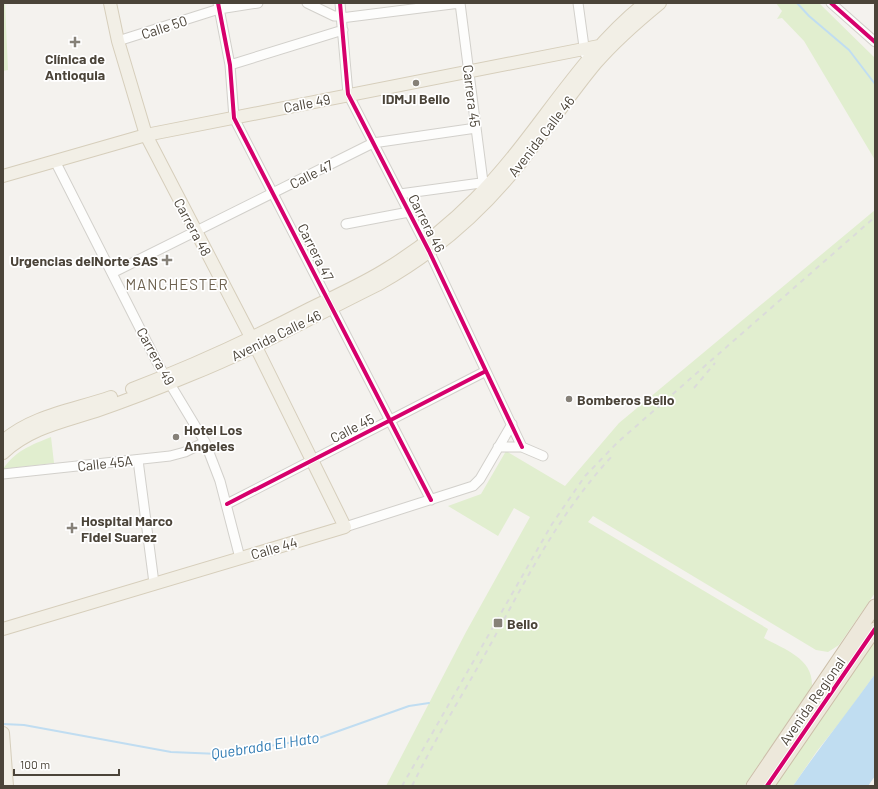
<svg xmlns="http://www.w3.org/2000/svg" width="878" height="789" font-family="Barlow,sans-serif">
  <style>
    .green { fill: #e1eecf }
    .water { fill: #c0ddf1 }
    .lines { fill: none; stroke-linecap: round; stroke-linejoin: round }
    .stream { stroke: #c0ddf1; stroke-width: 2 }
    .minor-casing { stroke: #d2d0cb; stroke-width: 11 }
    .major-casing { stroke: #d6cebb; stroke-width: 14 }
    .highway-casing { stroke: #ccbfa9; stroke-width: 15 }
    .minor { stroke: #fdfdfc; stroke-width: 9 }
    .major { stroke: #f2efe6; stroke-width: 12 }
    .highway { stroke: #ede8db; stroke-width: 13 }
    .rail { stroke: #dbdbda; stroke-width: 2; stroke-dasharray: 5 5; stroke-linecap: butt }
    .cycleway-casing { stroke: #fff; stroke-width: 6 }
    .cycleway { stroke: #d6006c; stroke-width: 4 }
    .poi-dot { fill: #868178; stroke: #fff; stroke-width: 1.5 }
    .labels { text-anchor: middle; dominant-baseline: central; stroke-width: 3.5; stroke-linejoin: round; paint-order: stroke }
    .street-label { font-size: 14px; fill: #4b4439; stroke: #fff }
    .poi-label { font-size: 14px; font-weight: bold; fill: #4b4439; stroke: #fff; text-anchor: start }
    .neighbourhood-label { font-size: 15px; letter-spacing: 1px; fill: #6e6250; stroke: #fff }
    .water-label { font-size: 15px; font-style: italic; fill: #2e7ab2; stroke: #fff }
  </style>
  <rect width="100%" height="100%" fill="#f4f2ee"/>
  <!-- green -->
  <path class="green" d="M 3,3 L 5,3 L 8,70 L 3,71 Z
    M 776,3 L 819,3 L 875,58 L 875,160 L 804,41 L 782,18 L 777,19 L 782,11 Z
    M 875,210 L 875,593 L 839,645 L 828,652 L 816,650 L 593,516 L 588,522 L 768,629 L 764,638 C 785,650 813,658 812,686 L 744,786 L 386,786 L 466,632 L 530,517 L 514,508 L 498,536 L 448,506 L 481,494 L 506,451 L 565,486 L 619,423 Z
    M 51,437 L 54,463 L 3,469 C 15,451 31,445 51,437 Z
    M 875,637 L 875,674 L 848,712 L 817,751 L 793,786 L 773,786 Z"/>
  <!-- water -->
  <path class="water" d="M 875,674 L 875,776 L 868,786 L 793,786 C 819,748 848,712 875,674 Z"/>
  <g class="lines">
    <!-- stream -->
    <path class="stream" d="M 797,3 L 809,16 L 849,50 L 875,84
      M 3,724 L 24,725 L 171,752 L 219,754 L 319,738 L 409,706 L 429,703"/>
    <!-- minor casing -->
    <g class="minor-casing">
      <path id="minor" d="M 218,3 L 230,65 L 234,118 L 431,500
        M 307,3 L 334,16 L 341,16
        M 340,3 L 348,94 L 429,251 L 522,447
        M 460,3 L 484,190
        M 578,3 L 585,54
        M 831,3 L 875,42
        M 341,18 L 460,3
        M 118,41 L 219,9 L 258,3
        M 230,65 L 343,30
        M 55,161 L 158,364 L 205,442 L 220,481 L 240,558
        M 400,194 L 488,182
        M 346,224 L 409,212
        M 112,273 L 373,143 L 476,128
        M 498,447 L 522,447 L 543,456
        M 138,460 L 154,583
        M 3,474 L 170,456 L 185,452 L 205,442
        M 227,504 L 486,371
        M 345,527 L 473,486 L 480,479 L 512,424"/>
    </g>
    <!-- major casing -->
    <g class="major-casing">
      <path id="major" d="M 3,176 L 146,135 L 599,46
        M 132,389 C 193,366 251,339 309,309 C 335,296 363,284 388,268 C 419,249 449,225 475,199 C 537,137 576,58 645,3
        M 3,441 C 33,415 74,410 111,397
        M 3,453 C 30,428 62,422 96,411 C 128,400 159,388 190,375 C 255,349 316,315 379,284 C 427,257 471,221 507,179 C 539,142 565,100 596,63 C 615,41 638,21 660,3
        M 3,629 L 345,527 L 252,339 L 146,135 L 118,41 L 110,3
        M 3,733 L 7,786"/>
    </g>
    <!-- highway casing -->
    <g class="highway-casing">
      <path id="highway" d="M 753,786 L 875,606
        M 767,786 L 875,629"/>
    </g>
    <!-- minor -->
    <use href="#minor" class="minor"/>
    <!-- major -->
    <use href="#major" class="major"/>
    <!-- highway -->
    <use href="#highway" class="highway"/>
    <!-- rail -->
    <path class="rail" d="M 694,388 L 715,363
      M 402,786 L 552,524 L 585,476 L 618,442 L 875,217
      M 412,786 C 435,739 463,694 488,649 C 525,581 561,510 614,454"/>
    <!-- cycleway casing -->
    <g class="cycleway-casing">
      <path id="cycleway" d="M 218,3 L 230,65 L 234,118 L 431,500
        M 340,3 L 348,94 L 429,251 L 522,447
        M 831,3 L 875,42
        M 227,504 L 486,371
        M 767,786 L 875,629"/>
    </g>
    <!-- cycleway -->
    <use href="#cycleway" class="cycleway"/>
  </g>
  <!-- markers -->
  <g class="poi-dot">
    <path d="M73 36h4v4h4v4h-4v4h-4v-4h-4v-4h4z"/>
    <circle cx="416" cy="83" r="4"/>
    <path d="M165 254h4v4h4v4h-4v4h-4v-4h-4v-4h4z"/>
    <circle cx="569" cy="399" r="4"/>
    <circle cx="176" cy="437" r="4"/>
    <path d="M70 522h4v4h4v4h-4v4h-4v-4h-4v-4h4z"/>
    <rect x="493" y="618" width="10" height="10" rx="2"/>
  </g>
  <g class="labels">
    <!-- street labels -->
    <g class="street-label">
      <text transform="translate(164 27) rotate(-18)">Calle 50</text>
      <text transform="translate(472 96) rotate(83)">Carrera 45</text>
      <text transform="translate(307 103) rotate(-11)">Calle 49</text>
      <text transform="translate(541 136) rotate(-52)">Avenida Calle 46</text>
      <text transform="translate(311 174) rotate(-27)">Calle 47</text>
      <text transform="translate(427 223) rotate(63)">Carrera 46</text>
      <text transform="translate(193 227) rotate(62)">Carrera 48</text>
      <text transform="translate(316 252) rotate(63)">Carrera 47</text>
      <text transform="translate(276 335) rotate(-26)">Avenida Calle 46</text>
      <text transform="translate(156 356) rotate(61)">Carrera 49</text>
      <text transform="translate(352 428) rotate(-27)">Calle 45</text>
      <text transform="translate(105 463) rotate(-6)">Calle 45A</text>
      <text transform="translate(274 548) rotate(-16)">Calle 44</text>
      <text transform="translate(812 701) rotate(-55)">Avenida Regional</text>
    </g>
    <!-- poi labels -->
    <g class="poi-label">
      <text x="75" y="58" text-anchor="middle">Clínica de<tspan x="75" dy="16">Antioquia</tspan></text>
      <text x="416" y="98" text-anchor="middle">IDMJI Bello</text>
      <text x="158" y="260" text-anchor="end">Urgencias delNorte SAS</text>
      <text x="577" y="399">Bomberos Bello</text>
      <text x="184" y="429">Hotel Los<tspan x="184" dy="16">Angeles</tspan></text>
      <text x="81" y="520">Hospital Marco<tspan x="81" dy="16">Fidel Suarez</tspan></text>
      <text x="507" y="623">Bello</text>
    </g>
    <!-- neighbourhood labels -->
    <g class="neighbourhood-label">
      <text x="177" y="284">MANCHESTER</text>
    </g>
    <!-- water labels -->
    <g class="water-label">
      <text transform="translate(265 745) rotate(-9)">Quebrada El Hato</text>
    </g>
  </g>
  <!-- border -->
  <rect width="878" height="789" fill="none" stroke="#4b4439" stroke-width="8"/>
  <!-- scale -->
  <path d="M14 769v6h105v-6" fill="none" stroke="#4b4439" stroke-width="2"/>
  <text x="20" y="769" font-size="12" fill="#4b4439" stroke="#ffffff" stroke-width="3" paint-order="stroke">100 m</text>
</svg>
